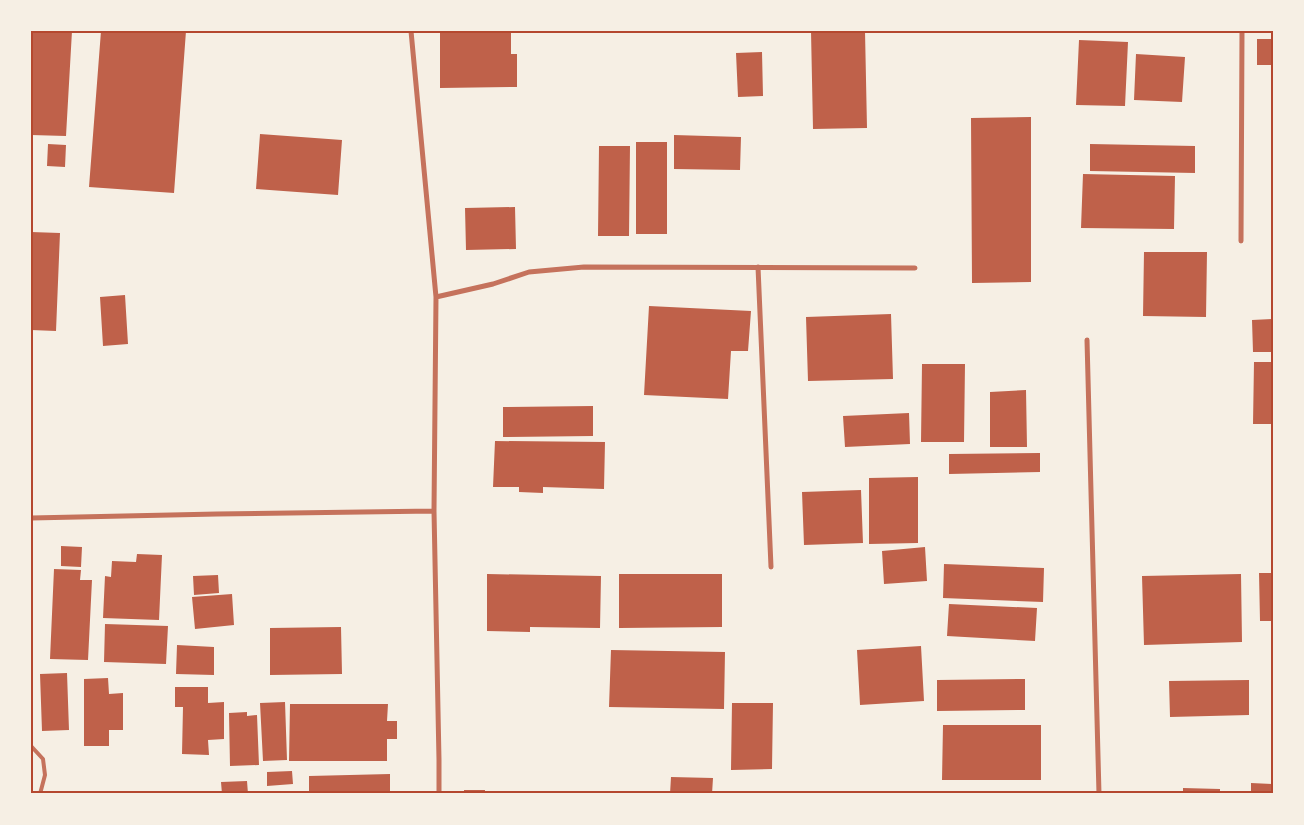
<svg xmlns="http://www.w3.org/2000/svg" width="1304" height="825" font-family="Roboto,sans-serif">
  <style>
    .building { fill: #bf614a }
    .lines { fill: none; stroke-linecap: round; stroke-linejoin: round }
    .service { stroke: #c5725c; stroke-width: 4 }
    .minor { stroke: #c5725c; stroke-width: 5 }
    .neatline { fill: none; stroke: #b5482f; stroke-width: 2 }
  </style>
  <rect width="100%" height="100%" fill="#f6efe4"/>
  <!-- building -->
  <path class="building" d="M 31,31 L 72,31 L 66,136 L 31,135 Z
    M 101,31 L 186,31 L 174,193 L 89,187 Z
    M 440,31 L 511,31 L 511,54 L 517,54 L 517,87 L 440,88 Z
    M 811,31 L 865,31 L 867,128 L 813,129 Z
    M 1257,39 L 1273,39 L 1273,65 L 1257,65 Z
    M 1079,40 L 1128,42 L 1125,106 L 1076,105 Z
    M 762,52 L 763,96 L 738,97 L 736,53 Z
    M 1136,54 L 1185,57 L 1182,102 L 1134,100 Z
    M 1031,117 L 1031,282 L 972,283 L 971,118 Z
    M 260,134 L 342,140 L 338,195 L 256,189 Z
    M 674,135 L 741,137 L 740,170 L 674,169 Z
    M 636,142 L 667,142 L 667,234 L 636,234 Z
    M 48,144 L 66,145 L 65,167 L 47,166 Z
    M 1090,144 L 1195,146 L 1195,173 L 1090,171 Z
    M 599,146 L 630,146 L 629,236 L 598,236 Z
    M 1083,174 L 1175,176 L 1174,229 L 1081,228 Z
    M 515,207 L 516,249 L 466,250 L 465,208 Z
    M 31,232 L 60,233 L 56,331 L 31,330 Z
    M 1144,252 L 1207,252 L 1206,317 L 1143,316 Z
    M 125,295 L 128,344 L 103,346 L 100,297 Z
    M 649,306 L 751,311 L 748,351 L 731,351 L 728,399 L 644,395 Z
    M 891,314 L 893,379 L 808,381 L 806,317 Z
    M 1273,319 L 1273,352 L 1253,352 L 1252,320 Z
    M 1254,362 L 1273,362 L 1273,424 L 1253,424 Z
    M 922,364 L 965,364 L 964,442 L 921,442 Z
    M 1026,390 L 1027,447 L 990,447 L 990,392 Z
    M 593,406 L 593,436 L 503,437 L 503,407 Z
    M 909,413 L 910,444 L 845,447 L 843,416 Z
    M 495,441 L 605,442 L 604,489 L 543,487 L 543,493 L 519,492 L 519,487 L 493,487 Z
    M 1040,453 L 1040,472 L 949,474 L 949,454 Z
    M 918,477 L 918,543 L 869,544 L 869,478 Z
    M 861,490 L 863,543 L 804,545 L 802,492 Z
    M 61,546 L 82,547 L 81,567 L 61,566 Z
    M 925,547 L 927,581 L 884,584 L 882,551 Z
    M 137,554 L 162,555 L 159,620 L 103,618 L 105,576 L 111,577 L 112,561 L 136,562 Z
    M 944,564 L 1044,568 L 1043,602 L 943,598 Z
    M 54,569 L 81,570 L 80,580 L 92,580 L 88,660 L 50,659 Z
    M 1259,573 L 1273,573 L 1273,621 L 1260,621 Z
    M 487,574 L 601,576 L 600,628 L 530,627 L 530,632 L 487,631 Z
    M 619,574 L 722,574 L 722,627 L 619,628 Z
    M 1241,574 L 1242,642 L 1144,645 L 1142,576 Z
    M 218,575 L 219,593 L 194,595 L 193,576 Z
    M 232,594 L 234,625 L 195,629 L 192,597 Z
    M 949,604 L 1037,608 L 1035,641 L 947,636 Z
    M 105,624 L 168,626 L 166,664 L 104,662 Z
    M 341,627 L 342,674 L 270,675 L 270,628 Z
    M 177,645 L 214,647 L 214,675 L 176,674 Z
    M 921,646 L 924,701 L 860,705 L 857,650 Z
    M 611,650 L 725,652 L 724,709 L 609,707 Z
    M 67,673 L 69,730 L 42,731 L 40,674 Z
    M 108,678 L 109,694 L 123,693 L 123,730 L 109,730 L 109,746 L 84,746 L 84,679 Z
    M 1025,679 L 1025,710 L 937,711 L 937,680 Z
    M 1249,680 L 1249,715 L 1170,717 L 1169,681 Z
    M 175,687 L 208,687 L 208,703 L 224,702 L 224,739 L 208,740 L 209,755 L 182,754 L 183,707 L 175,707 Z
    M 285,702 L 287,760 L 263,761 L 260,703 Z
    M 732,703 L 773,703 L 772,769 L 731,770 Z
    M 290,704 L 388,704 L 387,721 L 397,721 L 397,739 L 387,739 L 387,761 L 289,761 Z
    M 247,712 L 247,716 L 257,715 L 259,765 L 230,766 L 229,713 Z
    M 943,725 L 1041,725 L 1041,780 L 942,780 Z
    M 292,771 L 293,784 L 267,786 L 267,772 Z
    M 390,774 L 390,794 L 309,794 L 309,776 Z
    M 671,777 L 713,778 L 712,794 L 670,794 Z
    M 247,781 L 248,794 L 222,794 L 221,782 Z
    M 1251,783 L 1273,784 L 1273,794 L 1251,794 Z
    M 1183,788 L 1220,789 L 1220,794 L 1183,794 Z
    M 464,790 L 485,790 L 485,794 L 464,794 Z"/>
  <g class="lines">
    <!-- service -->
    <path class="service" d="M 31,746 L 43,759 L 45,775 L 40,794"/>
    <!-- minor -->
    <path class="minor" d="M 411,31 L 436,297 L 434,511 L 439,760 L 439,794
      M 1241,241 L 1242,31
      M 758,267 L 771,567
      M 436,297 L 493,284 L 529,272 L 584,267 L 915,268
      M 1087,340 L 1099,794
      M 31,518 L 217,514 L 434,511"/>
  </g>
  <!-- border -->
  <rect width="1304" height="825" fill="none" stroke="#f6efe4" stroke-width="65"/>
  <rect x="32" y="32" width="1240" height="760" class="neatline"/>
</svg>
